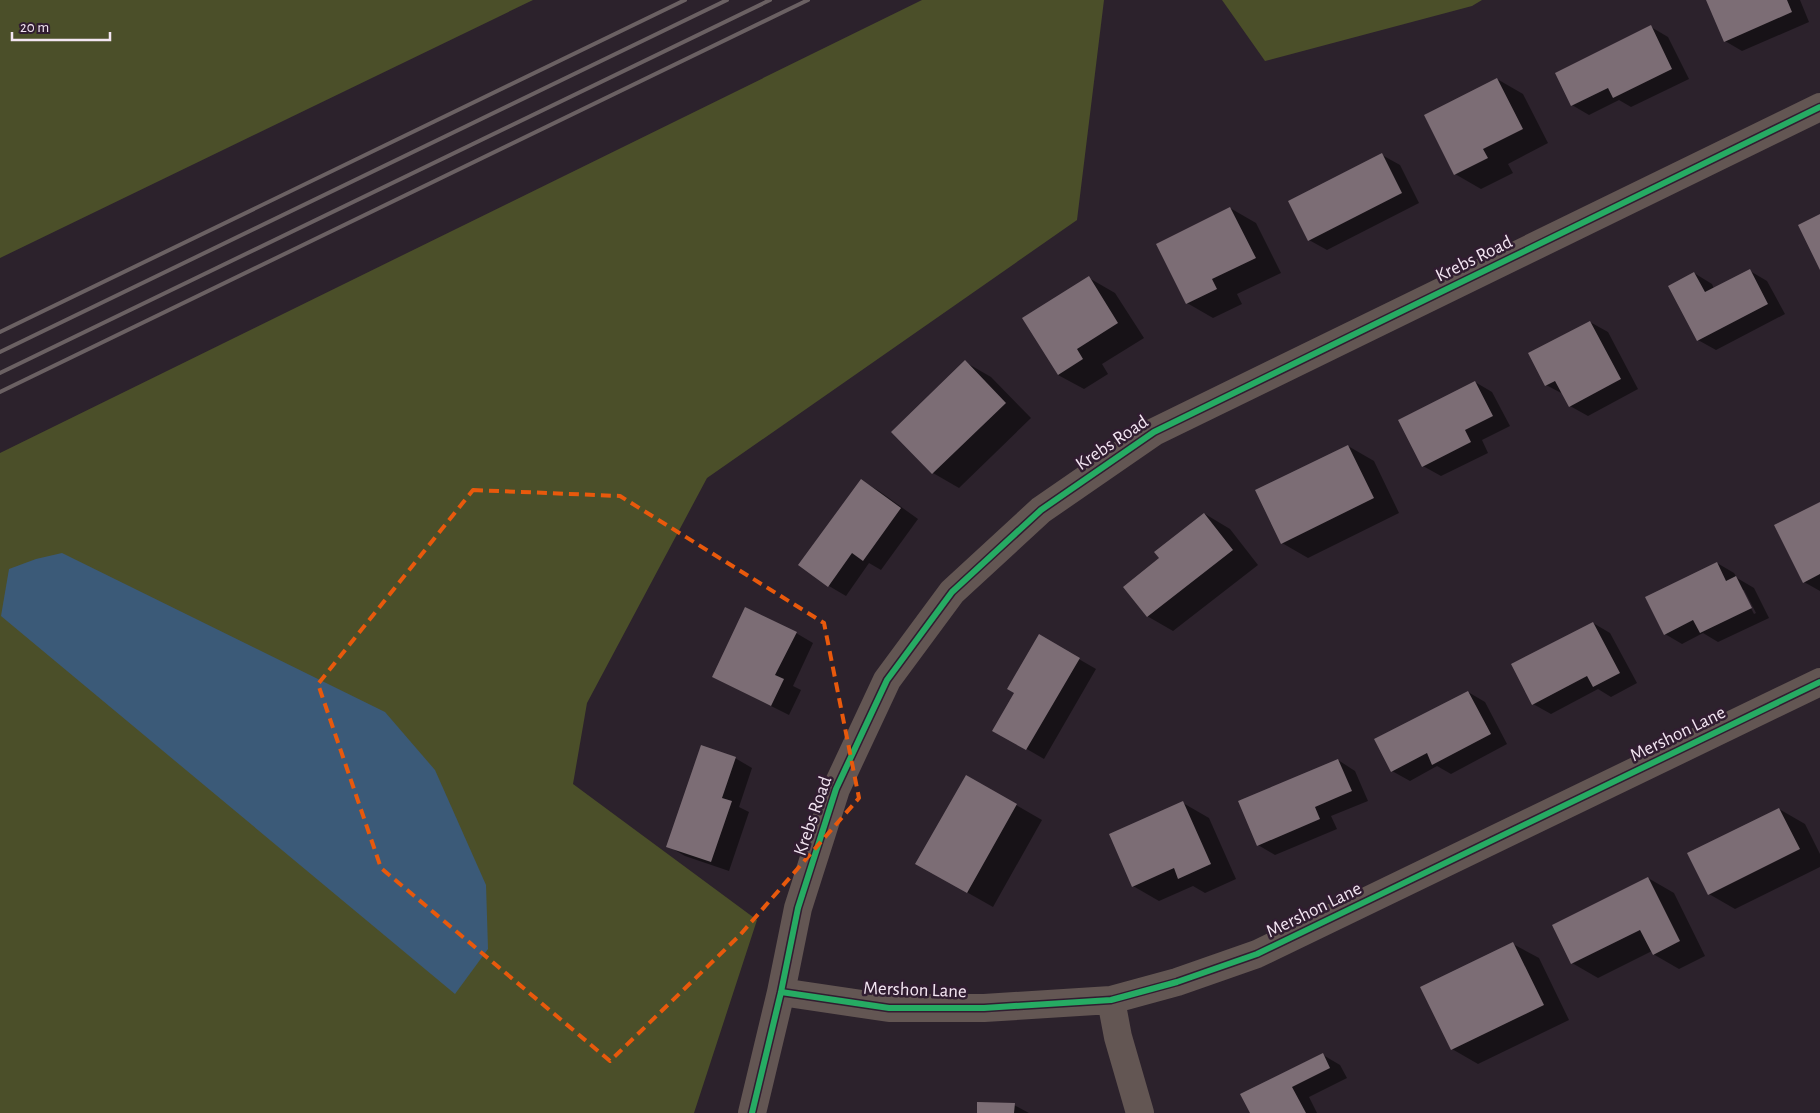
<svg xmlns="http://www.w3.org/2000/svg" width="1820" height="1113" font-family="'Alegreya Sans',sans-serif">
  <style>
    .forest { fill: #4b4f29 }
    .water { fill: #3b5a78 }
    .shadow { fill: #0007; fill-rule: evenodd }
    .building { fill: #7c6d75 }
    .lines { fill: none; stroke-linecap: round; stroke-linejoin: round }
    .street { stroke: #635653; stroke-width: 28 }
    .rail { stroke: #6b6163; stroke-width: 4 }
    .cycleway-casing { stroke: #311d31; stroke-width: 9 }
    .cycleway { stroke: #26ab63; stroke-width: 6 }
    .marked { fill: none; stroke: #e8590c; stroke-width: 4; stroke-dasharray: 10 6; stroke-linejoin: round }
    .labels { text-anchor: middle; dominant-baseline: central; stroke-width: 5; stroke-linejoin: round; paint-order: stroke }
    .street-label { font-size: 19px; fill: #f3e5f2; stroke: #311d31 }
  </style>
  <rect width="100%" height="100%" fill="#2c222c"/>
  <!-- forest -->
  <path class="forest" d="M 0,0 L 533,0 L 0,258 Z
    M 922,0 L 1104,0 L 1077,220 L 707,478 L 587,703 L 573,784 L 757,920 L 694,1113 L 0,1113 L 0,453 Z
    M 1222,0 L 1482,0 L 1472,6 L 1265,61 Z"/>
  <!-- water -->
  <path class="water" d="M 62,553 L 385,712 L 435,770 L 486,885 L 488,949 L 455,994 L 1,616 L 9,569 L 36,559 Z"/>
  <!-- shadow -->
  <path class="shadow" d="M 1707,0 L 1800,0 L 1809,22 L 1742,51 L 1725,41 Z
    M 1651,27 L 1668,37 L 1689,79 L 1631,107 L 1619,100 L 1589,115 L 1572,105 Z
    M 1497,79 L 1523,94 L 1548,143 L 1508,164 L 1513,173 L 1481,189 L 1455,174 Z
    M 1382,155 L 1400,165 L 1419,203 L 1327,250 L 1309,240 Z
    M 1230,208 L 1256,223 L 1281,273 L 1237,294 L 1242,304 L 1213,318 L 1187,303 Z
    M 1750,271 L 1767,281 L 1785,314 L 1716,350 L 1698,340 L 1694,273 L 1712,284 L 1714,289 Z
    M 1089,278 L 1115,293 L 1144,338 L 1102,364 L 1108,374 L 1084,389 L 1058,375 Z
    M 1590,322 L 1608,332 L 1638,389 L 1588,416 L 1570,406 L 1565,395 L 1546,385 Z
    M 965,362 L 991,377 L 1031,418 L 959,488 L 933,473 Z
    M 1475,382 L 1492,392 L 1510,426 L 1482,440 L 1488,453 L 1441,476 L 1423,466 Z
    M 1348,446 L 1374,461 L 1399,513 L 1308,558 L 1282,543 Z
    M 862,481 L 879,491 L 918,519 L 881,570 L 869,563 L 846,596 L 829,586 Z
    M 1820,504 L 1820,591 L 1804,582 Z
    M 1205,514 L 1230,529 L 1258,565 L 1173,631 L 1147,616 L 1161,559 Z
    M 1717,563 L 1734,573 L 1737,578 L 1754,588 L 1769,618 L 1718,642 L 1703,633 L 1682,644 L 1665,634 ZM 1742,590 L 1744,590 L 1756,613 L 1754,614 Z
    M 1593,623 L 1610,633 L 1637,683 L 1611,697 L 1598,689 L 1551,714 L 1533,704 Z
    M 796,633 L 813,643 L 793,686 L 801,690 L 789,715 L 713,677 Z
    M 1039,636 L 1096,669 L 1044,759 L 994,730 L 1016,692 Z
    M 1468,692 L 1485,702 L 1507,744 L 1451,774 L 1437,766 L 1410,781 L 1392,771 Z
    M 735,758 L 752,768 L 739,807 L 749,812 L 729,871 L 685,856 L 668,846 Z
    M 1338,760 L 1355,771 L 1368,801 L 1331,816 L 1337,829 L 1275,855 L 1258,845 Z
    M 966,776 L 1042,820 L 993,907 L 917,864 Z
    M 1183,803 L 1209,818 L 1236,879 L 1205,893 L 1193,886 L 1159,901 L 1133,886 Z
    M 1779,809 L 1805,824 L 1820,854 L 1820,867 L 1735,909 L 1709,894 Z
    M 1648,878 L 1674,893 L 1705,956 L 1679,969 L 1653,954 L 1652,951 L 1598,978 L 1572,963 Z
    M 1513,944 L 1539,958 L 1569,1020 L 1478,1064 L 1452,1049 Z
    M 1323,1055 L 1340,1065 L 1347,1078 L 1309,1097 L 1317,1113 L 1251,1113 Z
    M 1014,1105 L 1029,1113 L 978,1113 Z"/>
  <!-- building -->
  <path class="building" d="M 1706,0 L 1787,0 L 1792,12 L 1724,42 Z
    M 1651,25 L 1672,69 L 1613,98 L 1608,88 L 1571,106 L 1555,73 Z
    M 1497,78 L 1523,129 L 1483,149 L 1488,158 L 1454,175 L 1424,115 Z
    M 1382,153 L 1402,193 L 1308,241 L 1288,201 Z
    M 1230,207 L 1256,258 L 1212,279 L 1217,289 L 1186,304 L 1156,244 Z
    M 1820,214 L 1820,270 L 1798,225 Z
    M 1750,269 L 1768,304 L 1697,341 L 1668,286 L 1694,272 L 1705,292 Z
    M 1089,276 L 1118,323 L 1077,349 L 1083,359 L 1058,375 L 1022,318 Z
    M 1590,321 L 1621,379 L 1569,407 L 1555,381 L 1545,386 L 1528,353 Z
    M 965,360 L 1006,403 L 932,474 L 891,432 Z
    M 1475,381 L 1493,416 L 1465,430 L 1471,442 L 1422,467 L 1398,420 Z
    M 1348,445 L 1374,498 L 1281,544 L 1255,490 Z
    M 861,479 L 901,508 L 863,561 L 852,553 L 828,587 L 798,565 Z
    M 1820,502 L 1820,574 L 1803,583 L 1774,525 Z
    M 1204,513 L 1233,550 L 1147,617 L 1123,587 L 1159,558 L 1154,552 Z
    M 1717,562 L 1726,581 L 1736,576 L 1752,608 L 1700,633 L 1693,620 L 1664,635 L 1645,597 Z
    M 745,607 L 797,632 L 775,675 L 784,679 L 771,706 L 712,677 Z
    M 1593,622 L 1620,673 L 1593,687 L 1587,676 L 1532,705 L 1511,664 Z
    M 1039,634 L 1080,658 L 1026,750 L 992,731 L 1014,693 L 1007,689 Z
    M 1468,691 L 1491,734 L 1432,765 L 1427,753 L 1391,772 L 1374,739 Z
    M 701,745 L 736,757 L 722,798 L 732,801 L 711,862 L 666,847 Z
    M 1338,759 L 1352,791 L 1315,807 L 1320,819 L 1257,846 L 1238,801 Z
    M 966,775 L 1017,804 L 967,893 L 915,864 Z
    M 1183,801 L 1211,864 L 1178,879 L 1174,868 L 1132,887 L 1109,834 Z
    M 1779,808 L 1800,849 L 1708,895 L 1687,853 Z
    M 1648,877 L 1680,941 L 1653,955 L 1640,930 L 1571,964 L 1552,925 Z
    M 1513,942 L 1544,1005 L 1451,1050 L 1420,987 Z
    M 1323,1053 L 1330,1068 L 1292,1087 L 1306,1113 L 1250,1113 L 1240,1094 Z
    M 977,1102 L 1015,1103 L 1014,1113 L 977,1113 Z"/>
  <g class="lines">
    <!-- street -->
    <path class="street" d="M 781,992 L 889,1008 L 984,1008 L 1111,1000 L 1177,982 L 1257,954 L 1820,682
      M 1111,1000 L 1118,1037 L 1140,1113
      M 752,1113 L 781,992 L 798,908 L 836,789 L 887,680 L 952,592 L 1041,510 L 1154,432 L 1820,107"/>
    <!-- rail -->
    <path class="rail" d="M 0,332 L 685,0
      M 0,352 L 727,0
      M 0,373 L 770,0
      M 0,392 L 808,0"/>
    <!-- cycleway casing -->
    <g class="cycleway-casing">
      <path id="cycleway" d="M 781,992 L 889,1008 L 984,1008 L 1111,1000 L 1177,982 L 1257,954 L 1820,682
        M 752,1113 L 781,992 L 798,908 L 836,789 L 887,680 L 952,592 L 1041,510 L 1154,432 L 1820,107"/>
    </g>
    <!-- cycleway -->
    <use href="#cycleway" class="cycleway"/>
  </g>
  <!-- marked area -->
  <path class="marked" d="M 473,490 L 620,496 L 824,623 L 859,798 L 740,935 L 610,1061 L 381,868 L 318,684 Z"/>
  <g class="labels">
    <!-- street labels -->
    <g class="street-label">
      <text transform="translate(1474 259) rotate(-26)">Krebs Road</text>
      <text transform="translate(1112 443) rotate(-34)">Krebs Road</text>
      <text transform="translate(1678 734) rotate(-26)">Mershon Lane</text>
      <text transform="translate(813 816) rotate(-71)">Krebs Road</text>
      <text transform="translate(1314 910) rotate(-26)">Mershon Lane</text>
      <text transform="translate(915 990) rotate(2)">Mershon Lane</text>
    </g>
  </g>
  <!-- scale -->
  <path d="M12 32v8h98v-8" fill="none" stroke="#f3e5f2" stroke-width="2.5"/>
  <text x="20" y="32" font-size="15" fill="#f3e5f2" stroke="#311d31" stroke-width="4" paint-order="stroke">20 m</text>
</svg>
